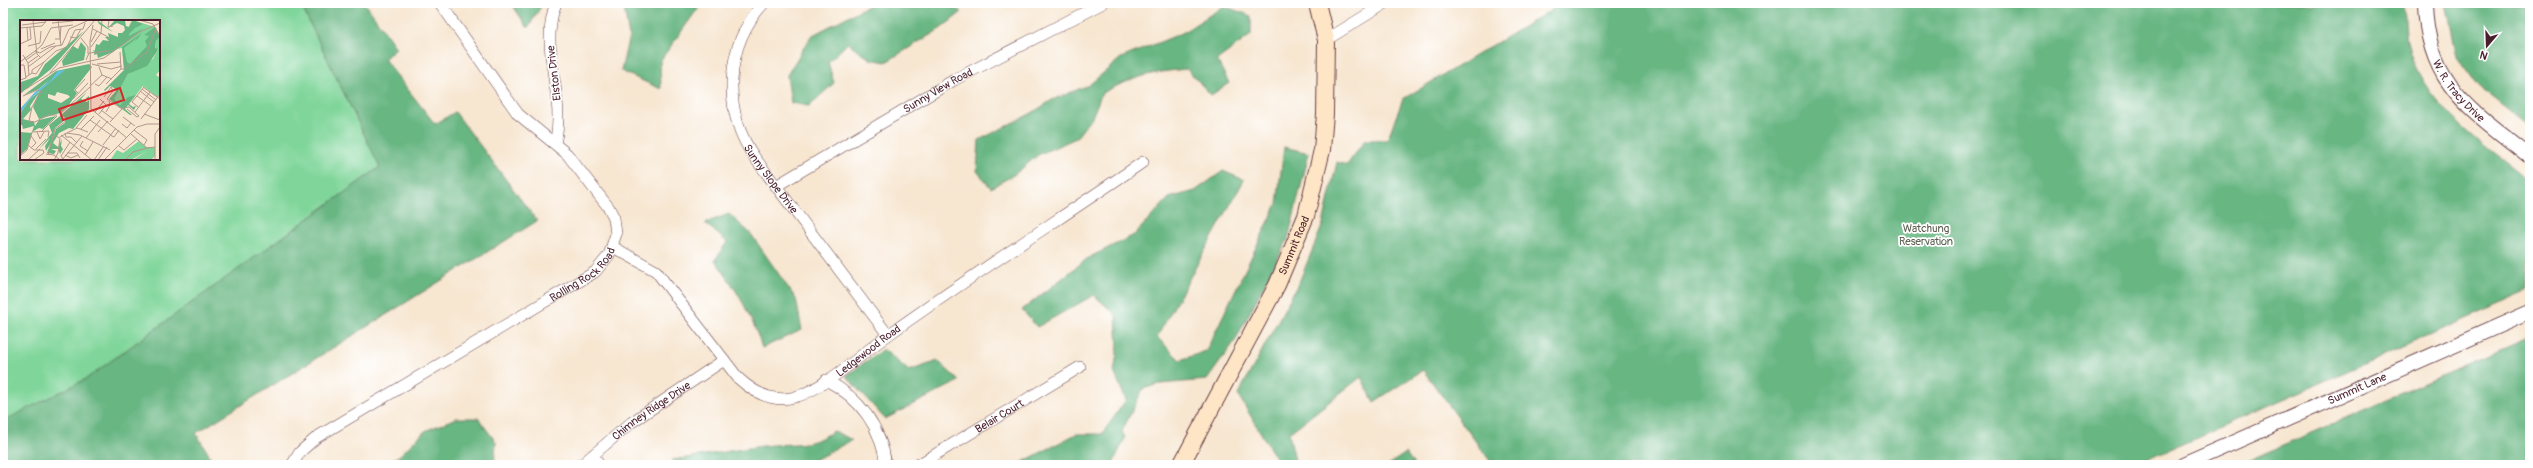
<svg xmlns="http://www.w3.org/2000/svg" width="2533" height="468" font-family="Pangolin,sans-serif">
  <style>
    .green { fill: #7fd59a; stroke: #647a62; fill-rule: evenodd }
    .forest { fill: #67b682; stroke: #586a56 }
    .lines { fill: none; stroke-linecap: round; stroke-linejoin: round }
    .minor-casing { stroke: #643d44; stroke-width: 12 }
    .tertiary-casing { stroke: #643d44; stroke-width: 16 }
    .secondary-casing { stroke: #643d44; stroke-width: 18 }
    .minor { stroke: #fff; stroke-width: 11 }
    .tertiary { stroke: #fff; stroke-width: 14 }
    .secondary { stroke: #fee5c5; stroke-width: 16 }
    .labels { text-anchor: middle; dominant-baseline: central; stroke-width: 3.5; stroke-linejoin: round; paint-order: stroke }
    .street-label { font-size: 11px; fill: #4a1f2b; stroke: #fff }
    .park-label { font-size: 11px; fill: #5d5f52; stroke: #fff }
    .inset-road { fill: none; stroke: #b2968e; stroke-width: 1 }
    .view { fill: #d62828; fill-opacity: 0.15; stroke: #d62828; stroke-width: 2 }
    .inset-edge { fill: none; stroke: #4a1f2b; stroke-width: 2 }
  </style>
  <rect width="100%" height="100%" fill="#fff"/>
  <filter id="ink" filterUnits="userSpaceOnUse"><feTurbulence type="fractalNoise" baseFrequency=".025" numOctaves="2"/><feDisplacementMap in="SourceGraphic" scale="8" xChannelSelector="R" yChannelSelector="G"/><feConvolveMatrix kernelMatrix="1 2 1 2 8 2 1 2 1" color-interpolation-filters="sRGB"/></filter>
  <filter id="wash" filterUnits="userSpaceOnUse"><feTurbulence type="fractalNoise" baseFrequency=".012" numOctaves="4" result="noise"/><feDisplacementMap in="SourceGraphic" scale="16" xChannelSelector="R" yChannelSelector="G"/><feGaussianBlur stdDeviation="0.9" result="paint"/><feColorMatrix in="noise" values="0 0 0 0 0 0 0 0 0 0 0 0 0 0 0 0 0 1.4 0 .05"/><feComposite in="paint" operator="in"/></filter>
  <g filter="url(#wash)">
    <rect width="100%" height="100%" fill="#f7e6d0"/>
    <!-- green -->
    <path class="green" d="M 3,3 L 300,3 L 380,167 L 86,379 L 3,423 ZM 21,21 L 159,21 L 159,159 L 21,159 Z"/>
    <!-- forest -->
    <path class="forest" d="M 300,3 L 365,3 L 396,48 L 384,59 L 435,124 L 455,112 L 537,221 L 196,433 L 215,465 L 3,465 L 3,423 L 7,419 L 86,379 L 380,167 Z
      M 511,3 L 543,3 L 528,28 Z
      M 623,3 L 696,3 L 699,7 L 660,61 L 661,89 L 621,71 L 629,36 Z
      M 873,3 L 943,3 L 962,12 L 940,29 L 886,62 L 870,59 L 848,43 L 828,62 L 834,83 L 809,106 L 791,103 L 787,75 L 811,36 Z
      M 1563,3 L 2404,3 C 2405,16 2405,30 2407,42 C 2421,103 2477,139 2522,175 L 2530,184 L 2530,291 L 2133,465 L 1493,465 L 1423,370 L 1374,402 L 1361,377 L 1289,433 L 1296,465 L 1280,465 L 1238,395 L 1300,280 L 1323,224 L 1337,162 L 1347,165 L 1365,140 L 1387,140 L 1403,99 Z
      M 2446,3 L 2530,3 L 2530,128 L 2479,87 L 2457,57 Z
      M 1224,6 L 1251,16 L 1251,35 L 1217,60 L 1229,83 L 1211,95 L 1187,69 C 1152,72 1134,77 1102,93 L 1092,117 L 1076,138 L 1038,155 L 1015,174 L 991,188 L 977,171 L 979,140 L 1032,113 L 1052,100 L 1089,85 L 1121,58 L 1182,33 Z
      M 1284,147 L 1309,153 L 1288,239 L 1235,341 L 1207,380 L 1160,384 L 1143,389 L 1122,431 L 1125,438 L 1112,465 L 1017,465 L 1076,434 L 1102,434 L 1126,400 L 1114,372 L 1118,346 L 1116,315 L 1094,295 L 1037,327 L 1022,310 L 1088,258 L 1134,235 L 1169,198 L 1195,191 L 1223,171 L 1244,180 L 1157,337 L 1180,360 L 1206,351 L 1277,204 Z
      M 729,214 L 751,234 L 796,299 L 802,330 L 762,348 C 752,315 736,289 715,260 L 727,242 L 705,223 Z
      M 2530,337 L 2530,465 L 2238,465 Z
      M 883,349 L 909,371 L 938,361 L 959,381 L 885,419 L 846,376 Z
      M 456,418 L 478,418 L 496,442 L 494,465 L 385,465 L 400,455 L 425,431 Z
      M 834,431 L 852,440 L 805,465 L 675,465 L 672,460 C 702,456 733,450 763,446 C 793,442 806,449 834,431 Z
      M 1406,453 L 1414,465 L 1388,465 Z"/>
  </g>
  <g filter="url(#ink)">
    <g class="lines">
      <!-- minor casing -->
      <g class="minor-casing">
        <g id="minor">
          <path id="s1" d="M 764,3 C 724,46 722,111 755,158 L 888,335"/>
          <path d="M 1326,40 L 1386,3"/>
          <path d="M 555,143 C 567,97 538,49 556,3"/>
          <path id="s2" d="M 776,186 L 954,80 L 1103,3"/>
          <path id="s3" d="M 613,247 L 656,271 L 738,378 C 753,392 773,403 795,397 C 824,389 863,353 888,335 C 971,276 1058,220 1143,162"/>
          <path d="M 826,380 C 860,398 881,427 886,465"/>
          <path d="M 593,455 L 599,465"/>
          <path id="s4" d="M 292,465 L 300,452 L 317,437 L 595,272 L 609,255 L 616,234 L 614,218 L 609,208 L 567,154 L 518,114 L 440,3"/>
          <path id="s5" d="M 581,465 L 632,422 L 724,360"/>
          <path id="s6" d="M 918,465 L 1080,367"/>
        </g>
      </g>
      <!-- tertiary casing -->
      <g class="tertiary-casing">
        <g id="tertiary">
          <path id="s7" d="M 2425,3 C 2427,85 2472,110 2530,157"/>
          <path id="s8" d="M 2183,465 L 2530,312"/>
        </g>
      </g>
      <!-- secondary casing -->
      <g class="secondary-casing">
        <g id="secondary">
          <path id="s9" d="M 1181,465 L 1277,285 L 1306,216 L 1322,150 L 1325,114 L 1326,40 L 1317,3"/>
        </g>
      </g>
      <!-- minor -->
      <use href="#minor" class="minor"/>
      <!-- tertiary -->
      <use href="#tertiary" class="tertiary"/>
      <!-- secondary -->
      <use href="#secondary" class="secondary"/>
    </g>
  </g>
  <g class="labels">
    <!-- street labels -->
    <g class="street-label">
      <text transform="translate(554 73) rotate(-97)">Elston Drive</text>
      <text stroke="none"><textPath href="#s7" startOffset="97">W. R. Tracy Drive</textPath></text>
      <text stroke="none"><textPath href="#s2" startOffset="188">Sunny View Road</textPath></text>
      <text stroke="none"><textPath href="#s1" startOffset="194">Sunny Slope Drive</textPath></text>
      <text stroke="none"><textPath href="#s9" startOffset="247">Summit Road</textPath></text>
      <text stroke="none"><textPath href="#s4" startOffset="350">Rolling Rock Road</textPath></text>
      <text stroke="none"><textPath href="#s3" startOffset="334">Ledgewood Road</textPath></text>
      <text stroke="none"><textPath href="#s8" startOffset="190">Summit Lane</textPath></text>
      <text stroke="none"><textPath href="#s5" startOffset="89">Chimney Ridge Drive</textPath></text>
      <text stroke="none"><textPath href="#s6" startOffset="95">Belair Court</textPath></text>
    </g>
    <!-- park labels -->
    <g class="park-label">
      <text x="1926" y="228">Watchung<tspan x="1926" dy="13">Reservation</tspan></text>
    </g>
  </g>
  <!-- overview -->
  <g transform="translate(20 20)">
    <rect width="140" height="140" fill="#f7e6d0"/>
    <path d="M 112,0 L 135,7 L 127,32 L 104,49 L 102,28 L 78,33 L 72,31 L 90,24 L 107,10 ZM 140,17 L 140,50 L 136,55 L 140,58 L 140,74 L 137,77 L 123,66 L 116,75 L 100,85 L 93,79 L 108,54 L 133,39 L 138,29 L 135,29 L 136,21 ZM 119,121 L 126,127 L 135,127 L 135,136 L 131,140 L 113,140 L 127,131 L 111,140 L 91,139 L 97,130 L 103,133 Z" fill="#7fd59a"/>
    <path d="M 77,0 L 88,8 L 95,0 L 105,1 L 106,6 L 109,7 L 113,0 L 123,4 L 115,8 L 109,14 L 109,16 L 124,8 L 93,32 L 78,38 L 77,34 L 74,35 L 76,24 L 79,25 L 83,20 L 89,21 L 85,17 L 89,17 L 88,13 L 98,17 L 98,13 L 102,13 L 105,10 L 104,6 L 97,3 L 88,8 L 93,12 L 79,4 ZM 135,7 L 140,17 L 136,21 L 135,28 L 138,29 L 136,33 L 127,46 L 108,54 L 94,79 L 100,85 L 108,77 L 116,75 L 109,84 L 113,87 L 116,86 L 114,90 L 108,85 L 105,89 L 112,95 L 110,95 L 89,79 L 96,71 L 94,68 L 90,66 L 85,71 L 84,70 L 104,50 L 102,27 L 122,13 L 115,22 L 117,18 L 104,28 L 107,42 L 110,44 L 127,26 L 125,21 L 129,16 L 124,15 ZM 64,11 L 31,49 L 0,74 L 1,62 L 18,56 L 25,44 ZM 61,22 L 66,28 L 64,40 L 43,46 L 42,41 L 53,26 L 58,29 ZM 69,44 L 72,47 L 54,70 L 57,73 L 49,85 L 40,93 L 19,99 L 13,87 L 20,69 L 29,60 L 19,69 L 4,75 L 36,51 ZM 37,72 L 48,75 L 50,77 L 41,83 L 28,78 L 28,74 L 35,76 ZM 20,71 L 10,86 L 11,90 L 3,99 L 14,102 L 15,106 L 19,100 L 36,96 L 23,109 L 19,108 L 12,112 L 14,106 L 3,109 L 2,105 L 0,105 L 0,94 L 9,80 ZM 67,72 L 61,79 L 67,82 L 69,80 L 66,78 L 69,76 L 69,89 L 53,109 L 49,108 L 39,113 L 33,123 L 38,127 L 42,119 L 41,126 L 43,129 L 40,134 L 38,129 L 31,129 L 36,131 L 34,134 L 27,133 L 36,109 L 45,103 L 45,98 L 41,95 ZM 40,96 L 45,100 L 35,108 L 31,123 L 26,131 L 25,126 L 30,118 L 19,129 L 32,113 L 29,105 ZM 0,112 L 12,113 L 7,129 L 0,135 Z" fill="#67b682" fill-rule="evenodd"/>
    <path d="M 45,50 L 9,80 L 0,94 L 0,89 L 15,72 L 30,61 L 38,51 Z" fill="#62c0e0"/>
    <path class="inset-road" d="M 13,0 L 17,34 L 21,38M 38,0 L 41,26M 89,0 L 88,7 L 93,6M 119,0 L 133,4 L 140,16M 32,3 L 53,1M 2,5 L 26,2M 73,5 L 70,21 L 71,89 L 107,118M 7,7 L 8,21M 0,8 L 22,6 L 27,0M 73,9 L 90,18M 55,10 L 63,9 L 65,3M 50,17 L 56,18 L 61,9M 61,18 L 68,27 L 68,34M 35,19 L 40,19 L 41,6M 71,22 L 77,11M 0,24 L 11,19 L 10,7M 8,26 L 20,23 L 21,11M 71,27 L 81,13 L 82,0M 21,29 L 35,23M 15,31 L 22,25 L 31,8 L 53,5M 36,31 L 47,27 L 55,10M 3,35 L 8,43 L 9,55M 6,40 L 17,32M 66,40 L 69,33 L 89,31M 0,42 L 15,31 L 20,33 L 30,27 L 42,25 L 49,9 L 67,1M 8,43 L 18,36M 72,44 L 91,49 L 102,46M 77,44 L 101,42M 0,45 L 4,45 L 6,58 L 0,60M 8,47 L 36,26M 79,47 L 82,55 L 92,59M 101,49 L 104,49 L 127,32 L 136,8M 12,53 L 12,50 L 24,42M 30,53 L 75,0M 6,57 L 12,53 L 16,54 L 24,42 L 36,31M 75,64 L 79,66 L 87,57M 86,64 L 101,49 L 100,32M 70,66 L 82,55M 91,67 L 93,71 L 87,79 L 102,89M 123,67 L 140,79M 6,69 L 39,48 L 84,38 L 120,12 L 140,3M 122,69 L 136,80M 120,71 L 134,82M 58,73 L 55,70 L 65,59M 3,76 L 17,70 L 21,71 L 12,87 L 9,101 L 15,102 L 28,95 L 37,95M 117,76 L 131,86M 84,77 L 91,67M 53,79 L 68,63M 118,87 L 112,82 L 124,67M 81,90 L 93,99M 75,92 L 84,81M 86,92 L 90,85 L 89,81M 115,92 L 130,72M 40,94 L 70,67M 79,94 L 86,85 L 80,79M 124,94 L 140,100M 103,97 L 115,106M 121,99 L 140,74M 70,100 L 91,115M 90,102 L 103,88 L 109,87 L 119,96 L 117,97 L 107,89M 102,104 L 107,108 L 111,103M 56,108 L 67,95M 61,109 L 74,96M 114,110 L 127,120 L 124,125M 17,112 L 20,119 L 24,112M 21,112 L 37,96M 78,112 L 88,101M 45,113 L 46,117 L 51,117 L 57,123M 47,113 L 57,108 L 68,112M 111,114 L 127,128 L 135,127M 41,115 L 72,140M 90,115 L 94,117 L 99,110M 40,117 L 47,113 L 60,115 L 90,130M 66,118 L 80,100M 63,121 L 60,126 L 68,131M 8,125 L 14,130 L 23,130 L 24,133M 83,125 L 96,108M 99,126 L 104,130 L 117,119M 11,128 L 16,123 L 11,116M 16,129 L 26,119M 47,133 L 57,133 L 60,138M 26,134 L 34,135 L 40,140M 28,135 L 35,109 L 46,101 L 40,96M 45,135 L 51,138 L 58,135M 65,135 L 73,122M 0,136 L 7,130 L 12,112 L 29,111 L 28,117M 43,139 L 41,136 L 50,122M 8,140 L 20,129M 14,140 L 24,133M 34,140 L 38,133 L 40,118 L 34,115M 42,140 L 62,116M 74,140 L 84,126M 78,140 L 87,127M 84,140 L 117,107 L 127,104 L 140,104M 105,140 L 113,132 L 127,128M 135,140 L 135,114 L 140,107"/>
    <path class="view" d="M 100,68 L 104,80 L 43,100 L 39,89 Z"/>
    <rect width="140" height="140" class="inset-edge"/>
  </g>
  <!-- margin -->
  <rect width="2533" height="468" fill="none" stroke="#fff" stroke-width="16"/>
  <!-- north arrow -->
  <g transform="translate(2487 46) rotate(199)" stroke="#ffffff" stroke-width="3" paint-order="stroke">
  <path d="M0-3L7 15L0 10L-7 15Z" fill="#4a1f2b"/>
  <text y="-6" font-size="11" font-weight="bold" text-anchor="middle" fill="#4a1f2b">N</text>
  </g>
</svg>
